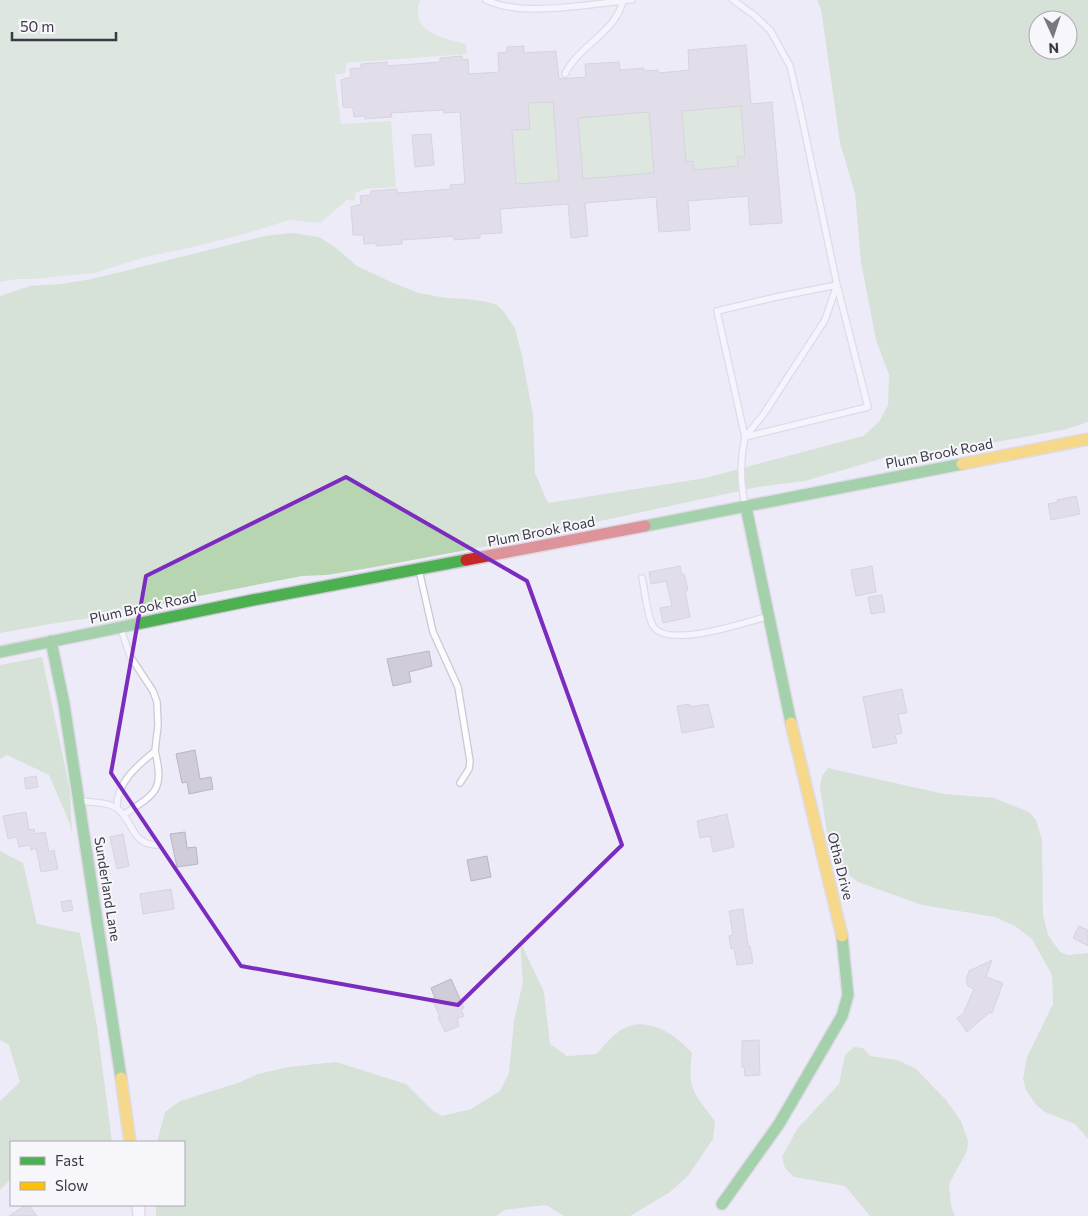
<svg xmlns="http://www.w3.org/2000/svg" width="1088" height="1216" font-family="Commissioner,sans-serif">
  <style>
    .green { fill: #c8e2c3 }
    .forest { fill: #b8d5b2; fill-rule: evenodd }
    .building { fill: #d0cdd8; stroke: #b9b6c1; fill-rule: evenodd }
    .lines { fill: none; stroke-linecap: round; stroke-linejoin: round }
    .lane-casing { stroke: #cac8d3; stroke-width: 8 }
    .street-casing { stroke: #cac8d3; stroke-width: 14 }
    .fast-casing { stroke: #cac8d3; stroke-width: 14 }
    .slow-casing { stroke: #cac8d3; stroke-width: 14 }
    .jam-casing { stroke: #cac8d3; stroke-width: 14 }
    .lane { stroke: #fcfcfe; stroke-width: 5.5 }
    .street { stroke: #fcfcfe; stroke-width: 11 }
    .fast { stroke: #4caf50; stroke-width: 11 }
    .slow { stroke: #ffc107; stroke-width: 11 }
    .jam { stroke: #c62828; stroke-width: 11 }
    .marked { fill: none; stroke: #7b2cbf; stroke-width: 4; stroke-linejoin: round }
    .labels { text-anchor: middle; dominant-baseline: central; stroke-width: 4; stroke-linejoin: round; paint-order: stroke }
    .street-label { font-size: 14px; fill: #3b3944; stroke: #f7f6fb }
  </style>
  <rect width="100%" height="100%" fill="#eeebf8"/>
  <!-- green -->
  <path class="green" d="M 0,0 L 420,0 C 409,33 444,38 466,44 L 467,54 L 346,63 L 346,73 L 335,75 L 341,124 L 391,121 L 396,187 L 365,189 L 355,193 L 355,201 L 347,200 L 320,223 L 289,220 L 255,231 L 194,247 L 145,257 L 95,273 L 32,279 L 17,279 L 0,282 Z
    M 680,90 L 741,106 L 745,157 L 737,158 L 738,166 L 693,170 L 693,161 L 686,162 Z
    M 648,92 L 656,187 L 583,179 L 576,98 L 589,117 L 638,113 Z
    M 527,98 L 533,103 L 553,102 L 559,181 L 496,186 L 495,171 L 515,169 L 512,125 L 514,130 L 530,129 Z"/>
  <!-- forest -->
  <path class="forest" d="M 817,0 L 1088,0 L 1088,422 L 1067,429 L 931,454 L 884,458 L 805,481 L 758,487 L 554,531 L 554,534 L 375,567 L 327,575 L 302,576 L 199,596 L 159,605 L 127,609 L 90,618 L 50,624 L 0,633 L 0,296 L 30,286 L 61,284 L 92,279 L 265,236 L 292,233 L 319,237 L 335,247 L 357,266 L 393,283 L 419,293 L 446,298 L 466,299 L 488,302 L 497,305 L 503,311 L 515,328 L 522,356 L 533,415 L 535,473 L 548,503 L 705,478 L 863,436 L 879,422 L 888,405 L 889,375 L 876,340 L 861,262 L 855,193 L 840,143 L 821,9 ZM 1038,20 L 1068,20 L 1068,50 L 1038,50 Z
    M 42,657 L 70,790 L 72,835 L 70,824 L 49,775 L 7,755 L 0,759 L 0,665 Z
    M 828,768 L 944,794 L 994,798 L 1029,812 L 1036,820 L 1042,840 L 1043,915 L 1048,935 L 1060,952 L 1068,955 L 1088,953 L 1088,1139 L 1075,1124 L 1045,1112 L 1037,1106 L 1026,1090 L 1023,1079 L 1027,1057 L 1053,1004 L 1052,975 L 1032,939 L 1015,926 L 995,917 L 922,905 L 858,882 L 849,875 L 830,853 L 820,787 L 822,776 Z
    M 0,851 L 23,863 L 37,924 L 80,933 L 97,1026 L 112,1142 L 11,1142 L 11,1179 L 0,1190 L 0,1101 L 20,1082 L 9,1045 L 0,1040 Z
    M 520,941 L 544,992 L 550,1044 L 567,1056 L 596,1054 C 603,1047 610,1038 618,1032 C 644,1013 674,1033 692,1053 C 687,1090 694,1093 715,1121 L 713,1139 L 688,1176 L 670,1192 L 630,1216 L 564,1216 L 546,1205 L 504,1210 L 496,1216 L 156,1216 L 156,1205 L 184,1205 L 184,1142 L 157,1142 L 165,1112 L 180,1101 L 238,1083 L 258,1074 L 288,1067 L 336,1062 L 406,1084 L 433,1111 L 442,1116 L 471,1109 L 500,1091 L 509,1073 L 514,1021 L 523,982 Z
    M 854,1047 L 863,1048 L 870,1056 L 898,1060 L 916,1069 L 946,1100 L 961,1121 L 968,1141 L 967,1151 L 949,1184 L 951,1205 L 955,1216 L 870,1216 L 845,1186 L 794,1177 L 785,1168 L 782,1157 L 797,1129 L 839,1084 L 845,1055 Z"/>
  <!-- building -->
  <path class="building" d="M 746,45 L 751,104 L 772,102 L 782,223 L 750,225 L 748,196 L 688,201 L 690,230 L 659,232 L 656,197 L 585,203 L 588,236 L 571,238 L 568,204 L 500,209 L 502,233 L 480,234 L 480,238 L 454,240 L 454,236 L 430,238 L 402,240 L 402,244 L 376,246 L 376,243 L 364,244 L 363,235 L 353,235 L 351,207 L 361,204 L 360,196 L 371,195 L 371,191 L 397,189 L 397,193 L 451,189 L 450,185 L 465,184 L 460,112 L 444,113 L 443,110 L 391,113 L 392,117 L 365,119 L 365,116 L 354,117 L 353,108 L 343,107 L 341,80 L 351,77 L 350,69 L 361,68 L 361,64 L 387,62 L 387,66 L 440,62 L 440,58 L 462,56 L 463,60 L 468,59 L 469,74 L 499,72 L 498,53 L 507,52 L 507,47 L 524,46 L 524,53 L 556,51 L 559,79 L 586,77 L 585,64 L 619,62 L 620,70 L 644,68 L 644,71 L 658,70 L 659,73 L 689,70 L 688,50 ZM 553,102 L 559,181 L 516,184 L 512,130 L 530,129 L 528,103 ZM 741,106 L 745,157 L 737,157 L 738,166 L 693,170 L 693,161 L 686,162 L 682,111 ZM 649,112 L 654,173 L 583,179 L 578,118 Z
    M 431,134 L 434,165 L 415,167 L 412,135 Z
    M 1076,496 L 1080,514 L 1051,520 L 1048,504 L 1058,502 L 1057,500 Z
    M 680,566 L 682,575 L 684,574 L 688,590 L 685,591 L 690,617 L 663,623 L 660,608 L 672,606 L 666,581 L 651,584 L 649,572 Z
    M 872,566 L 876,592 L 856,596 L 851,570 Z
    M 882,595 L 885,612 L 871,614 L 868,597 Z
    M 429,651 L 432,666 L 409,672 L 411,682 L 393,686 L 387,659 Z
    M 902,689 L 907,713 L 898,714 L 902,733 L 895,735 L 897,743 L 873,748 L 863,697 Z
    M 690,704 L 690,707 L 708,704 L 714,727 L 682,733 L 677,706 Z
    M 195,750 L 200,779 L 211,777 L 213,789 L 189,794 L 187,782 L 182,783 L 176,754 Z
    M 36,776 L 38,787 L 26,789 L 24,778 Z
    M 26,812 L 29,830 L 34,829 L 35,834 L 45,832 L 49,852 L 54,850 L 58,869 L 41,872 L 36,848 L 31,850 L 30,845 L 19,847 L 17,837 L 8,839 L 3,816 Z
    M 727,814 L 734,847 L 713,852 L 710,836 L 700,838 L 697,821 Z
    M 185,832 L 187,848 L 196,847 L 198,864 L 177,867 L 170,834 Z
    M 123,834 L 129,866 L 117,869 L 110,837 Z
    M 487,856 L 491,877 L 471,881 L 467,860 Z
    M 171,889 L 174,909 L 143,914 L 140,894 Z
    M 71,900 L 73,910 L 63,912 L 61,902 Z
    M 743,909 L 748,946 L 750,946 L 753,963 L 737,965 L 734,948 L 731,949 L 729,936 L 733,935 L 729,911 Z
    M 1079,926 L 1088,930 L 1088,946 L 1073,938 Z
    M 992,960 L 986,977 L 1003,983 L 992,1013 L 990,1012 L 967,1032 L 957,1018 L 963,1014 L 974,989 L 968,986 L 966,979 L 969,971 Z
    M 451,979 L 464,1008 L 461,1010 L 464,1016 L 457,1019 L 459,1026 L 445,1032 L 438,1017 L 440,1017 L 432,999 L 435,998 L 431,988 Z
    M 759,1040 L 760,1075 L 745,1076 L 744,1066 L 742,1067 L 742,1041 Z
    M 26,1205 L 29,1205 L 37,1216 L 9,1216 Z"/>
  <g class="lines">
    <!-- lane casing -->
    <g class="lane-casing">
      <path id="lane" d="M 486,0 C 522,17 583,5 623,1 C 615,33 579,45 565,74
        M 623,0 L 632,0
        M 733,0 L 754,15 L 770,30 L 790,66 L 800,109 L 837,285 L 868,407 L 745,437 C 740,462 740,480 745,505
        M 837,285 L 825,320 L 763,415 L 745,437 L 717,311 L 776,297 Z
        M 419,570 L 433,632 L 458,687 L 470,761 L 469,769 L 460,783
        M 642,578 C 645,591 647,614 652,624 C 664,651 745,622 766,617
        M 80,801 C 91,802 110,802 119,810 C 134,824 132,844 157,845
        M 117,808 C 116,783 137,766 155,751 L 158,725 L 157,702 L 153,691 L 130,656 L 121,629
        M 123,815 C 155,794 165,791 155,751"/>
    </g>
    <!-- street casing -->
    <g class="street-casing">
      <path id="street" d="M 138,1205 L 139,1216"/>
    </g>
    <!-- fast casing -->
    <g class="fast-casing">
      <path id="fast" d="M 746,507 L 791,723
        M 645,526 L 962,464
        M 51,641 L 64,704 L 121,1078
        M 0,652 L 253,600 L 466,560
        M 722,1204 L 779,1124 L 842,1016 L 848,995 L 842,936"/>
    </g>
    <!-- slow casing -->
    <g class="slow-casing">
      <path id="slow" d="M 962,464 L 1088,439
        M 791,723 L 842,936
        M 121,1078 L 130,1142"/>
    </g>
    <!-- jam casing -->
    <g class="jam-casing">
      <path id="jam" d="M 466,560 L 645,526"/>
    </g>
    <!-- lane -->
    <use href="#lane" class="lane"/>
    <!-- street -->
    <use href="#street" class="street"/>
    <!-- fast -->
    <use href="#fast" class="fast"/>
    <!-- slow -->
    <use href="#slow" class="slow"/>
    <!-- jam -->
    <use href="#jam" class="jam"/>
  </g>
  <!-- marked area -->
  <path d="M0 0H1088V1216H0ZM 346,477 L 527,581 L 622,845 L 458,1005 L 241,966 L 111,773 L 146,576 Z" fill="#eeebf8" fill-opacity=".55" fill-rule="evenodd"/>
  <path class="marked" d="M 346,477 L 527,581 L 622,845 L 458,1005 L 241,966 L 111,773 L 146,576 Z"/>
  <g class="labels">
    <!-- street labels -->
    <g class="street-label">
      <text transform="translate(939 453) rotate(-11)">Plum Brook Road</text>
      <text transform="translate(541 531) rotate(-11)">Plum Brook Road</text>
      <text transform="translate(143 607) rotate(-12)">Plum Brook Road</text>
      <text transform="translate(841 866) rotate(76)">Otha Drive</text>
      <text transform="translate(108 889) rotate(81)">Sunderland Lane</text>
    </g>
  </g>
  <!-- legend -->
  <rect x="10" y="1141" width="175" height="65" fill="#f7f6fb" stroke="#acaab2"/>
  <rect x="20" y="1157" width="25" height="8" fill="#4caf50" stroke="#acaab2"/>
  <text x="55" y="1166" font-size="15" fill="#3b3944">Fast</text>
  <rect x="20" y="1182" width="25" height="8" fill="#ffc107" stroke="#acaab2"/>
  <text x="55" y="1191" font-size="15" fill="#3b3944">Slow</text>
  <!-- north arrow -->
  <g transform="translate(1053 35) rotate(177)"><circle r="24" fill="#f7f6fb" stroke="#acaab2"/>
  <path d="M0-4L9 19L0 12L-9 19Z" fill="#7a7783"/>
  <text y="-8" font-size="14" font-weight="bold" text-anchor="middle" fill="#3b3944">N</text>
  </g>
  <!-- scale -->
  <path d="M12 32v8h104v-8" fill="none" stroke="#3b3944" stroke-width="2.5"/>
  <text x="20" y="32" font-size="15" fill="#3b3944" stroke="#f7f6fb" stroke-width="4" paint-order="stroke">50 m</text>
</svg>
